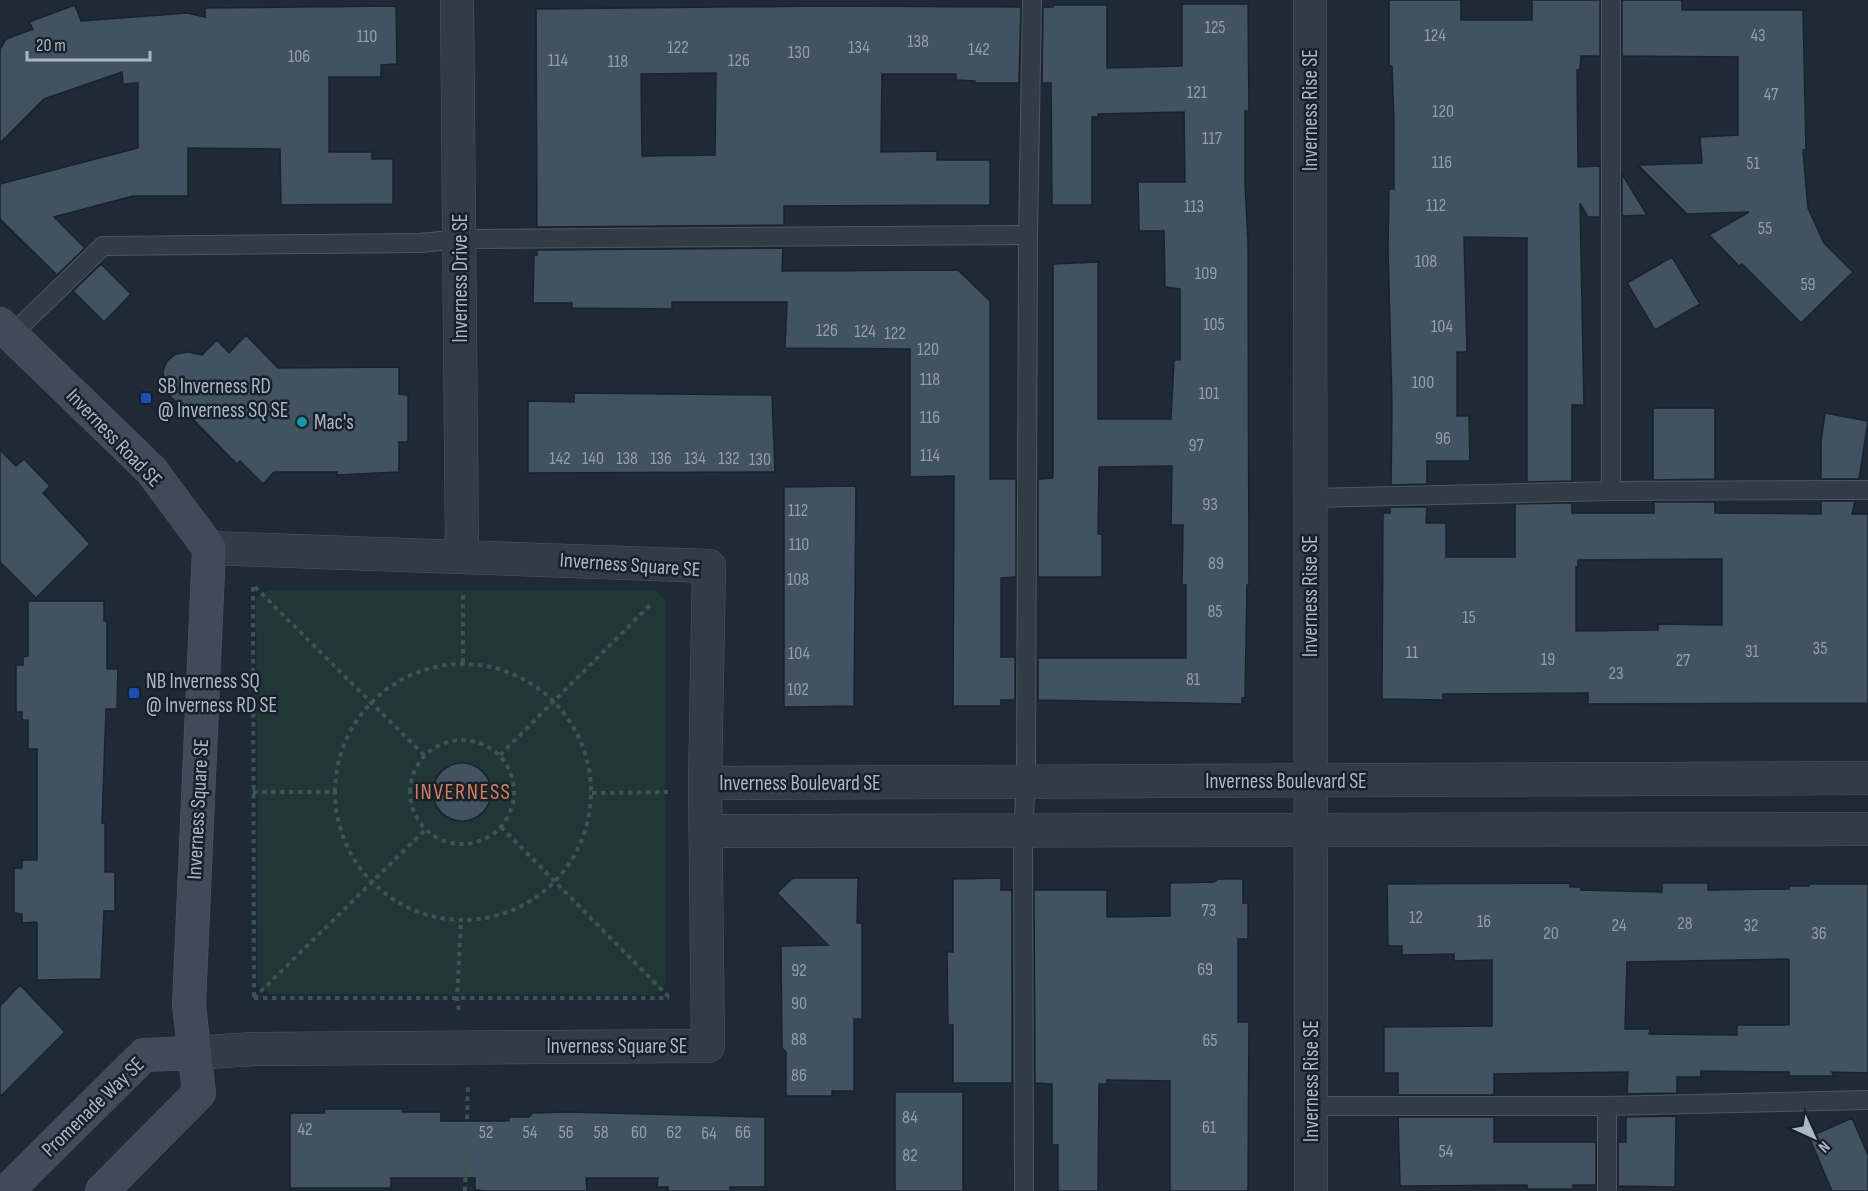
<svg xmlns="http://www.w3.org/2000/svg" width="1868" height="1191" font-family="'Sofia Sans Condensed',sans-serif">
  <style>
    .green { fill: #203637 }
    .building { fill: #435260; stroke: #19232c; stroke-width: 1.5; fill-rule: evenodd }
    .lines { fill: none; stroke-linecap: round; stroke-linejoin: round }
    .lane-casing { stroke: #4c5761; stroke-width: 20 }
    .street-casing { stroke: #4c5761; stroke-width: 34 }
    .secondary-casing { stroke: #4c5761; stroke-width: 34 }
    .path { stroke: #3d5354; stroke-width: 4; stroke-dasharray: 4.5 4.5; stroke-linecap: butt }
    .lane { stroke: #313c46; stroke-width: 18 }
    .street { stroke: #313c46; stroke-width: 33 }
    .secondary { stroke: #3f4b59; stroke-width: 33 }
    .transit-dot { fill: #1a4fb4; stroke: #17212a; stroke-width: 2 }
    .culture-dot { fill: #0f9aa8; stroke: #17212a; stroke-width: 2 }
    .labels { text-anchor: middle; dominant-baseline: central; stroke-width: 5; stroke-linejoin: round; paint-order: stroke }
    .number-label { font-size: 18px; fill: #909eab }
    .street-label { font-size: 21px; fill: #aab7c4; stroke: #17212a }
    .poi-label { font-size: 21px; fill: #aab7c4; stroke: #17212a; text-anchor: start }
    .neighbourhood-label { font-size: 22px; letter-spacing: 1.5px; fill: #d77f52; stroke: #17212a }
  </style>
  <rect width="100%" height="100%" fill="#1e2a36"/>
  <!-- green -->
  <path class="green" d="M 268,590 L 655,590 L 666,601 L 666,984 L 653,995 L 270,994 L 258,984 L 256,598 Z"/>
  <!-- building -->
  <path class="building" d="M 1389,0 L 1461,0 L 1461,20 L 1532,20 L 1532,0 L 1600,0 L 1600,56 L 1581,56 L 1580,70 L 1577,70 L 1578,167 L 1600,166 L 1600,217 L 1588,217 L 1580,203 L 1584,405 L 1572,405 L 1572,481 L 1527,482 L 1527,238 L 1464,237 L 1467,352 L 1457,352 L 1457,416 L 1469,416 L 1470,461 L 1427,461 L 1427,484 L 1391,485 L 1392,405 L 1388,247 L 1389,189 L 1394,189 L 1394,122 L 1392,66 L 1389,66 Z
    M 1622,0 L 1682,0 L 1682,10 L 1803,10 L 1806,150 L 1803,150 L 1808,208 L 1824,243 L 1853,272 L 1801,323 L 1742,264 L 1739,266 L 1709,235 L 1749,212 L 1687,214 L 1638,165 L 1702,163 L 1700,137 L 1738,135 L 1738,57 L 1622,56 Z
    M 1182,4 L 1248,4 L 1249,111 L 1245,111 L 1245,182 L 1248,243 L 1249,585 L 1247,585 L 1245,698 L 1242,698 L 1242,704 L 1038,700 L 1038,658 L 1186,658 L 1186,585 L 1182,585 L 1183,525 L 1171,525 L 1172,466 L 1099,467 L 1098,534 L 1102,534 L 1102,577 L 1038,577 L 1038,479 L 1053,478 L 1053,264 L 1098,262 L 1098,419 L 1171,419 L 1174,360 L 1180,360 L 1180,289 L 1165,287 L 1164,231 L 1139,231 L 1138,182 L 1185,182 L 1184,112 L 1098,114 L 1098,117 L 1092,117 L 1092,205 L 1052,205 L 1051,83 L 1042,83 L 1043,7 L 1053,7 L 1053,5 L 1107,5 L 1107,68 L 1182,66 Z
    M 75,5 L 81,21 L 187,13 L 205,17 L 205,8 L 396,6 L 397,64 L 381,65 L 381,77 L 329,77 L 329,152 L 372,152 L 372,159 L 393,159 L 393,204 L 281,205 L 280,149 L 188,148 L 188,196 L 133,196 L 54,217 L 85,248 L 57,275 L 0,219 L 0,184 L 138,148 L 138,83 L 123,84 L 122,72 L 44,99 L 0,143 L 0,49 L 6,39 L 33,29 L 29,22 Z
    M 822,6 L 1021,7 L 1019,83 L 974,83 L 975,81 L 956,80 L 956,74 L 882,74 L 881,152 L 937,151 L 937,160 L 990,160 L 990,205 L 784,206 L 784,225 L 537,227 L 536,9 ZM 716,73 L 715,155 L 642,156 L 641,74 Z
    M 1622,174 L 1647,215 L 1622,216 Z
    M 783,248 L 782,271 L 958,270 L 990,301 L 990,479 L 1016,479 L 1016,577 L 1001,578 L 1001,657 L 1015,657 L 1015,700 L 1001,700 L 1001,706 L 953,706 L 954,476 L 910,477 L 910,349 L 785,348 L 787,302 L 672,302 L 672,309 L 572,308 L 572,303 L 533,303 L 534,255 L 537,255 L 537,250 Z
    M 1672,257 L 1700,304 L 1655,330 L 1627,283 Z
    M 101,264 L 131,294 L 104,322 L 73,291 Z
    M 246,335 L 278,368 L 399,367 L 399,394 L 408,395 L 408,442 L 399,442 L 399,472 L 337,475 L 337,472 L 274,472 L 263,484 L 240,461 L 237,464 L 169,395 L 164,384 L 163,371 L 167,361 L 176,354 L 188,352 L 202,355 L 217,340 L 229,353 Z
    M 574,393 L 772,395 L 775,472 L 528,473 L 528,401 L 574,402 Z
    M 1653,408 L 1715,408 L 1715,479 L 1653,480 Z
    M 1825,413 L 1868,421 L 1859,479 L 1821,479 L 1821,442 Z
    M 0,450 L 16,466 L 24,459 L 50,486 L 43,493 L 90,544 L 36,598 L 0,562 Z
    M 856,486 L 854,706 L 784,707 L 784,487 Z
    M 1821,501 L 1855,501 L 1852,514 L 1868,514 L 1868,703 L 1588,704 L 1588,693 L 1443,694 L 1443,700 L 1382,699 L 1383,513 L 1390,513 L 1390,507 L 1427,507 L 1426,523 L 1446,523 L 1446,557 L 1515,557 L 1515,504 L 1572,503 L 1572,513 L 1654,513 L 1654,502 L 1715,502 L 1715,513 L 1821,514 ZM 1722,559 L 1722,625 L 1658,624 L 1658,630 L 1576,631 L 1576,567 L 1578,567 L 1578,560 Z
    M 28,601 L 104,601 L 104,621 L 107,621 L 107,669 L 118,669 L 117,709 L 106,709 L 102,823 L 105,823 L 105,872 L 115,872 L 115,911 L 104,911 L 101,979 L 37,980 L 37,922 L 22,923 L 22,914 L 14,913 L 14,868 L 22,868 L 22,860 L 37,860 L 37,749 L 28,749 L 28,720 L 22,720 L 22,712 L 16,712 L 16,665 L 23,665 L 23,657 L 28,656 Z
    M433 792a29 29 0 1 1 58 0a29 29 0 1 1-58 0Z
    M 793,878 L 858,878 L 857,923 L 862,923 L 862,1019 L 854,1019 L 854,1091 L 832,1091 L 832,1096 L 786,1096 L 786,1052 L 782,1048 L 781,946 L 828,945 L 777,893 Z
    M 1001,878 L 1001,890 L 1012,890 L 1012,1083 L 953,1083 L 953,1025 L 948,1025 L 947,952 L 953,952 L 953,879 Z
    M 1218,879 L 1243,879 L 1243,903 L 1248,903 L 1248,939 L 1238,939 L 1238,1022 L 1249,1022 L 1248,1191 L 1170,1191 L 1170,1081 L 1107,1080 L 1107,1084 L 1099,1084 L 1098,1191 L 1058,1191 L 1058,1145 L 1052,1145 L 1052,1084 L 1035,1083 L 1034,890 L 1107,890 L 1107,917 L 1170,916 L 1170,883 L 1214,882 Z
    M 1570,883 L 1570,887 L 1581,887 L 1581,890 L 1662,892 L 1662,883 L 1708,883 L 1708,890 L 1789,889 L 1789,886 L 1809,886 L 1810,884 L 1868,884 L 1868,1073 L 1832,1072 L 1834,1076 L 1789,1076 L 1789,1072 L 1701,1071 L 1701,1077 L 1677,1077 L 1677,1093 L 1627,1094 L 1628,1072 L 1494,1074 L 1494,1095 L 1398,1095 L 1398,1073 L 1384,1073 L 1384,1027 L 1492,1026 L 1492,960 L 1454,961 L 1454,954 L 1402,955 L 1402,946 L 1388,946 L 1387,884 ZM 1789,959 L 1789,1025 L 1737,1025 L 1737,1035 L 1649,1034 L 1650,1029 L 1625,1029 L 1627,962 Z
    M 20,985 L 65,1032 L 0,1097 L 0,1006 Z
    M 895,1092 L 963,1092 L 963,1191 L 895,1191 Z
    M 324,1109 L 403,1109 L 402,1112 L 441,1112 L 441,1121 L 509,1121 L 509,1117 L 529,1117 L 532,1113 L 567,1112 L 765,1117 L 765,1187 L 730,1187 L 730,1191 L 668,1191 L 668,1187 L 657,1187 L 658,1178 L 586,1178 L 587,1191 L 487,1191 L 475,1190 L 475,1178 L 391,1178 L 391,1188 L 290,1188 L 290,1113 L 325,1113 Z
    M 1676,1116 L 1675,1187 L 1618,1186 L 1618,1142 L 1626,1142 L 1626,1117 Z
    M 1398,1117 L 1494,1117 L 1494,1142 L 1596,1142 L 1596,1185 L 1573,1185 L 1573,1189 L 1527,1189 L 1527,1185 L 1400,1186 Z
    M 1852,1118 L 1868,1155 L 1868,1191 L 1832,1191 L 1809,1137 Z"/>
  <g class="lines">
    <!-- lane casing -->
    <g class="lane-casing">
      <path id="lane" d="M 1611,0 L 1611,491
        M 6,340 L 103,246 L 420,243 L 460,239 L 1028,235
        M 1310,498 L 1611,491 L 1868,490
        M 1311,1106 L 1607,1106 L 1868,1100
        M 1024,1191 L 1023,831 L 1026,782 L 1028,235 L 1032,0
        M 1607,1191 L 1607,1106"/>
    </g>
    <!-- street casing -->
    <g class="street-casing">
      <path id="street" d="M 457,0 L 462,557
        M 1310,0 L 1311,1191
        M 705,783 L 1868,778
        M 707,831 L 1868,829
        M 193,1053 L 253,1049 L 708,1046 L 705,783 L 709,566 L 209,548"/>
    </g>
    <!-- secondary casing -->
    <g class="secondary-casing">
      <path id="secondary" d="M 0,324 L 151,470 L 209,548 L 189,1005 L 199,1093 L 102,1191
        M 7,1191 L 144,1055 L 193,1053"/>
    </g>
    <!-- path -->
    <path class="path" d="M 253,587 L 254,998
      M 255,587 L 425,756
      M 463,595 L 463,664
      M335 792a128 128 0 1 1 256 0a128 128 0 1 1-256 0Z
      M410 792a52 52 0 1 1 104 0a52 52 0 1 1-104 0Z
      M 500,755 L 652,603
      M 253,792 L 335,792
      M 592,793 L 668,792
      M 501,827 L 669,997
      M 254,998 L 669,998
      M 254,998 L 426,829
      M 459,1010 L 457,999 L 461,921
      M 465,1191 L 468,1085"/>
    <!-- lane -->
    <use href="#lane" class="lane"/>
    <!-- street -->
    <use href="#street" class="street"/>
    <!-- secondary -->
    <use href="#secondary" class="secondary"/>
  </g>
  <!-- markers -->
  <g class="transit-dot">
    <rect x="140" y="392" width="12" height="12" rx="3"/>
    <rect x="128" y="687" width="12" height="12" rx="3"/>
  </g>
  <circle class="culture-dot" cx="302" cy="422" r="6"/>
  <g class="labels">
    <!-- number labels -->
    <g class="number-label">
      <text x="1215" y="27">125</text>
      <text x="1435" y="35">124</text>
      <text x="1758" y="35">43</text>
      <text x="367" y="36">110</text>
      <text x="918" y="41">138</text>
      <text x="678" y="47">122</text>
      <text x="859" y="47">134</text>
      <text x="979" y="49">142</text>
      <text x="799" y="52">130</text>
      <text x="299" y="56">106</text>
      <text x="558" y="60">114</text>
      <text x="739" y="60">126</text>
      <text x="618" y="61">118</text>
      <text x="1197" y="92">121</text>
      <text x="1771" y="94">47</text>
      <text x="1443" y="111">120</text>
      <text x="1212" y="138">117</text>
      <text x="1442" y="162">116</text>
      <text x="1753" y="163">51</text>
      <text x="1436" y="205">112</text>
      <text x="1194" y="206">113</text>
      <text x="1765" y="228">55</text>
      <text x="1426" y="261">108</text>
      <text x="1206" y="273">109</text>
      <text x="1808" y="284">59</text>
      <text x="1214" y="324">105</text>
      <text x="1442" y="326">104</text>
      <text x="827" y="330">126</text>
      <text x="865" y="331">124</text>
      <text x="895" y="333">122</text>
      <text x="928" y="349">120</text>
      <text x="930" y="379">118</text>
      <text x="1423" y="382">100</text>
      <text x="1209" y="393">101</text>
      <text x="930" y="417">116</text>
      <text x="1443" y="438">96</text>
      <text x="1196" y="445">97</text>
      <text x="930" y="455">114</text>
      <text x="560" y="458">142</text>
      <text x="593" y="458">140</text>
      <text x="627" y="458">138</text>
      <text x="661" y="458">136</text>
      <text x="695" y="458">134</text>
      <text x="729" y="458">132</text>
      <text x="760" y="459">130</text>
      <text x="1210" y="504">93</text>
      <text x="798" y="510">112</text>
      <text x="799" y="544">110</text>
      <text x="1216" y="563">89</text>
      <text x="798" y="579">108</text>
      <text x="1215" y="611">85</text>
      <text x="1469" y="617">15</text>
      <text x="1820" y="648">35</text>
      <text x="1752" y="651">31</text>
      <text x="1412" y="652">11</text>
      <text x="799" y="653">104</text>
      <text x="1548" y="659">19</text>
      <text x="1683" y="660">27</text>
      <text x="1616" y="673">23</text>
      <text x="1193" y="679">81</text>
      <text x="798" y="689">102</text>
      <text x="1209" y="910">73</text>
      <text x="1416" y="917">12</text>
      <text x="1484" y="921">16</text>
      <text x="1685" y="923">28</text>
      <text x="1619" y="925">24</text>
      <text x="1751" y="925">32</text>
      <text x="1551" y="933">20</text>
      <text x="1819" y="933">36</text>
      <text x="1205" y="969">69</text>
      <text x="799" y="970">92</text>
      <text x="799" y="1003">90</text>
      <text x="799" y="1039">88</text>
      <text x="1210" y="1040">65</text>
      <text x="799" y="1075">86</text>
      <text x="910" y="1117">84</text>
      <text x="1209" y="1127">61</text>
      <text x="305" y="1129">42</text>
      <text x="486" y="1132">52</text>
      <text x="530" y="1132">54</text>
      <text x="566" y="1132">56</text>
      <text x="601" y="1132">58</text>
      <text x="639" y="1132">60</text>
      <text x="674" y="1132">62</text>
      <text x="743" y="1132">66</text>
      <text x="709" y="1133">64</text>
      <text x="1446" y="1151">54</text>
      <text x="910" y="1155">82</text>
    </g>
    <!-- street labels -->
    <g class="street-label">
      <text transform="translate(1310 110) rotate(-90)">Inverness Rise SE</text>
      <text transform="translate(460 278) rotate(-90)">Inverness Drive SE</text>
      <text transform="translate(114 438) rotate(46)">Inverness Road SE</text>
      <text transform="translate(630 565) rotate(4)">Inverness Square SE</text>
      <text transform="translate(1310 596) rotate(-90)">Inverness Rise SE</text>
      <text x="1286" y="781">Inverness Boulevard SE</text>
      <text x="800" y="783">Inverness Boulevard SE</text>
      <text transform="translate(198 809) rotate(-87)">Inverness Square SE</text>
      <text x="617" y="1046">Inverness Square SE</text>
      <text transform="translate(1311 1081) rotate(-90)">Inverness Rise SE</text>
      <text transform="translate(93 1107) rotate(-44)">Promenade Way SE</text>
    </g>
    <!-- poi labels -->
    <g class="poi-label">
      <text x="158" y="386">SB Inverness RD<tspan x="158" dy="24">@ Inverness SQ SE</tspan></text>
      <text x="314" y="422">Mac's</text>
      <text x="146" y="681">NB Inverness SQ<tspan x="146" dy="24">@ Inverness RD SE</tspan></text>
    </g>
    <!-- neighbourhood labels -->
    <g class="neighbourhood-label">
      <text x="463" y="792">INVERNESS</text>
    </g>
  </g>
  <!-- north arrow -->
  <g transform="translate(1814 1137) rotate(135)" stroke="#17212a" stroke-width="4.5" paint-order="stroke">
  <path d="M0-4.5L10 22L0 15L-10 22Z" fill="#aab7c4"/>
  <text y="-9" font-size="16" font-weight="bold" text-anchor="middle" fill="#aab7c4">N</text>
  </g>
  <!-- scale -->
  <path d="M27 51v9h123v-9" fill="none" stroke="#aab7c4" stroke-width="3"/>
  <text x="36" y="51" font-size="18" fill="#aab7c4" stroke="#17212a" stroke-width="4.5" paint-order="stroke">20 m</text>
</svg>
